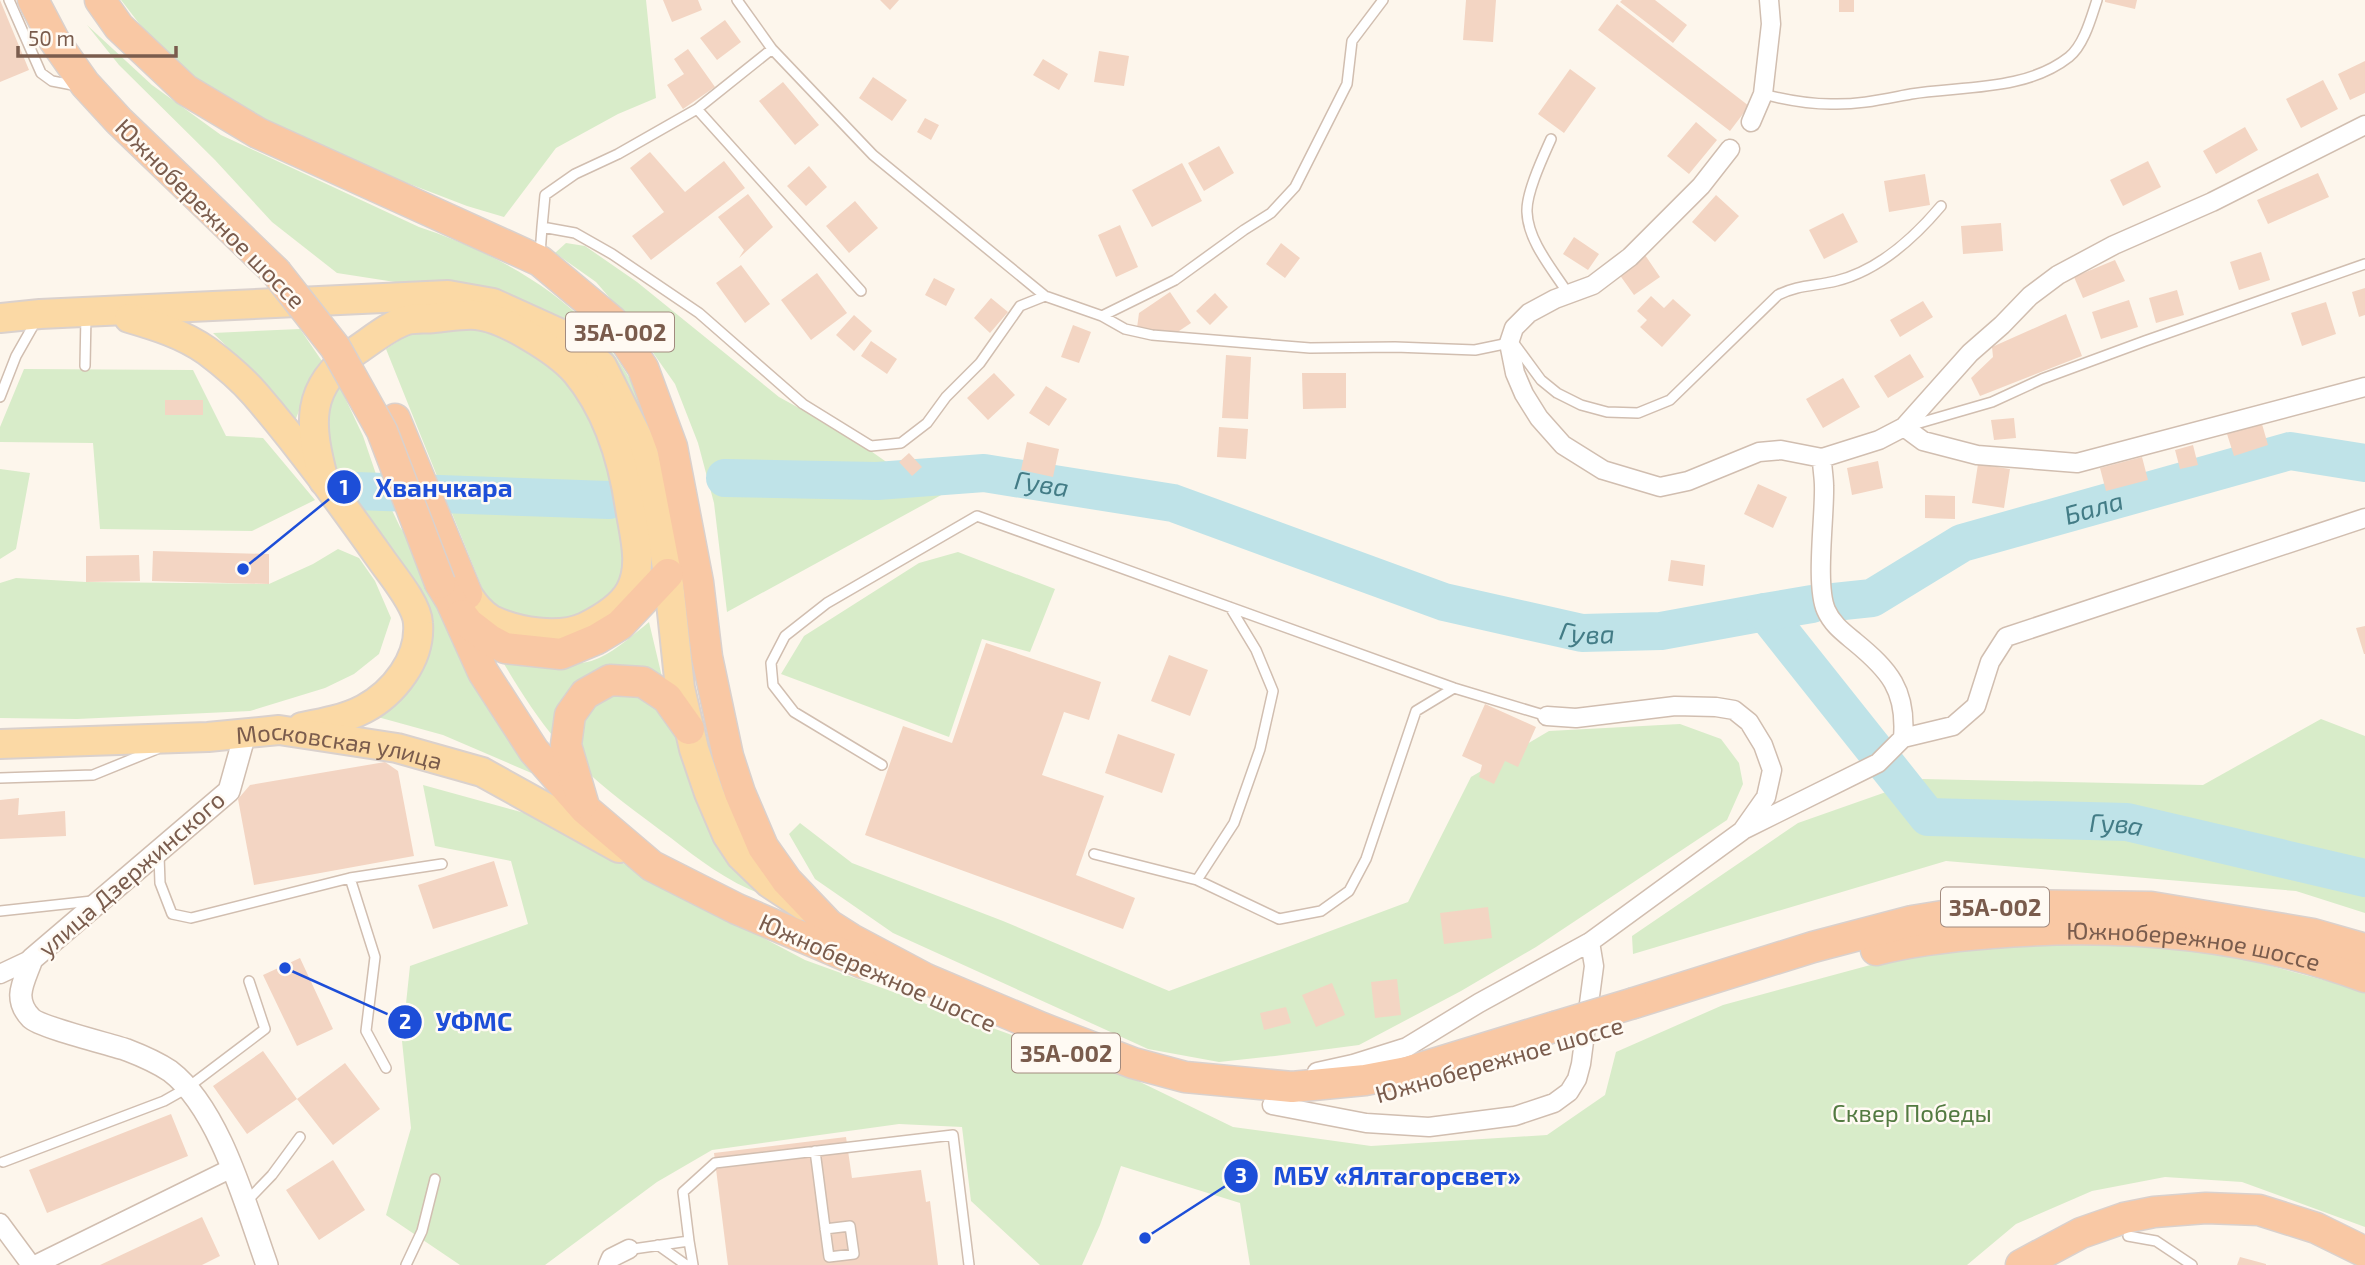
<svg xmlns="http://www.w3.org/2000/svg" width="2365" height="1265" font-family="'Exo 2',sans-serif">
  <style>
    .green { fill: #d8ecc9 }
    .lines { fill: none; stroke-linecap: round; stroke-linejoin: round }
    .river { stroke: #bfe3e8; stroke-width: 38 }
    .building { fill: #f3d5c3 }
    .service-casing { stroke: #d1beb0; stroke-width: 12 }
    .minor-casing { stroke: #d1beb0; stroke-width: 21 }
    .tertiary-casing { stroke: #d1beb0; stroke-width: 24 }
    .primary-casing { stroke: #dad1cd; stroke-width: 32 }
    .trunk-casing { stroke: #dad1cd; stroke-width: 33 }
    .service { stroke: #fff; stroke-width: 9 }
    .minor { stroke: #fff; stroke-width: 18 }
    .tertiary { stroke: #fff; stroke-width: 21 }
    .primary { stroke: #fbd9a5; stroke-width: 28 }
    .trunk { stroke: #f9c8a4; stroke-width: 30 }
    .trunk-bridge-casing { stroke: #dad1cd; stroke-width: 33; stroke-linecap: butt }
    .trunk-bridge { stroke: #f9c8a4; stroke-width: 30 }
    .labels { text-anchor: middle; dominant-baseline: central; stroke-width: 5; stroke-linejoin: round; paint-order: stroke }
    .shield { fill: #fffaf3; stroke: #a28b7f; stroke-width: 2 }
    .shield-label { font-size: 23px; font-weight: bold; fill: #7a5c4d }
    .street-label { font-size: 24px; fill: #7a5c4d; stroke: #fffaf3 }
    .park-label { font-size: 24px; fill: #537a41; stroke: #fffaf3 }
    .water-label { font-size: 26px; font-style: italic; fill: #437c86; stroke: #fffaf3 }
    .leader { fill: none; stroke: #1d4ed8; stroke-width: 2.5 }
    .callout-dot { fill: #1d4ed8; stroke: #fffaf3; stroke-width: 2.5 }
    .mark-label { font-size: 21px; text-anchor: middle; font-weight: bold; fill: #fff }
    .callout-label { font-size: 26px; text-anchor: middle; font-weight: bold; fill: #1d4ed8; stroke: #fffaf3; stroke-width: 5; stroke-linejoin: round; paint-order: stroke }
  </style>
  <rect width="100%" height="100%" fill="#fdf6ec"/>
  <!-- green -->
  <path class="green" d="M 121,0 L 646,0 L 656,98 L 618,114 L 556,148 L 504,217 L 467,206 L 355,163 L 195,84 L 155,44 Z
    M 87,25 L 152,85 L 221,135 L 419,227 C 514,259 605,313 645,409 C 656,434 661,461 668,487 L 636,426 L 435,283 L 395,282 L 337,273 L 272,222 L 215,160 L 119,65 Z
    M 566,243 L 585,246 L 637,282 L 779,397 L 848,435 L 895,468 L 965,482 L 727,612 L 714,503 L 698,443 L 675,384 L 635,327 L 596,282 L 555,253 Z
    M 439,322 L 511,335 L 547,356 L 581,393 L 606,442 L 628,570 L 612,601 L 559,625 L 508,617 L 486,598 L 386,349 L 415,330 Z
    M 300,329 L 324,364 L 306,393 L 293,426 L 249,368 L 213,333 Z
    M 24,369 L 193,370 L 226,436 L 263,438 L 315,500 L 252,531 L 100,529 L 93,443 L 0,442 L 0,427 Z
    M 339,385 L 363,436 L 379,483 L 400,527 L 440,583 L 459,657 L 497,720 L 543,778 L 443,735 L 374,716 L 423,659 L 367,517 L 333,467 L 327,438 L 327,405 Z
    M 0,469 L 30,473 L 16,549 L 0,559 Z
    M 338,549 L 359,558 L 375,581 L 391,618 L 379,654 L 354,674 L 325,688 L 250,711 L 77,719 L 0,718 L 0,583 L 16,578 L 86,582 L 269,584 L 313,564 Z
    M 958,552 L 1055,589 L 1030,652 L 982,639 L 949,737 L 781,674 L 804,636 L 919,563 Z
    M 649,622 L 667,698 L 761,894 C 728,882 698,859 671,838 C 631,808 589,779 557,741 C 535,715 517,686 500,657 C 530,660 571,671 599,658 C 618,649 633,635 649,622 Z
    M 2321,719 L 2365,736 L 2365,913 L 2296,891 L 1946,861 L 1633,954 L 1632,936 L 1798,823 L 1923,779 L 2203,785 Z
    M 1680,724 L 1721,739 L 1739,763 L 1743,784 L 1727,820 L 1536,947 L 1461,991 L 1359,1045 L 1275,1056 L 1219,1062 L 1148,1049 L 893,933 L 815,879 L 789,834 L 800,823 L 852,863 L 1003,921 L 1169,991 L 1408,902 L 1471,777 L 1549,731 Z
    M 423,785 L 532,815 L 805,960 L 1136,1080 L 1233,1127 L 1371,1146 L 1547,1135 L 1605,1095 L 1616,1052 L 1723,1005 L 1926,950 L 2163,937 L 2365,991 L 2365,1227 L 2242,1182 L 2165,1177 L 2092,1191 L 2016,1224 L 1967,1265 L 1250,1265 L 1240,1203 L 1121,1166 L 1100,1225 L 1082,1265 L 1040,1265 L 971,1201 L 962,1127 L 899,1124 L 712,1150 L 657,1182 L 545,1265 L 460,1265 L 386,1215 L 411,1128 L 402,1041 L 410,966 L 528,924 L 511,861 L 435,846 Z"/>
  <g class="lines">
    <!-- river -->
    <g class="river">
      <path id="s1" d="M 725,478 L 877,481 L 984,473 L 1173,503 L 1444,602 L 1582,633 L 1661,631 L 1765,612 L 1928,817 L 2127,822 L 2365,878"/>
      <path d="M 356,491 L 609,500"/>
      <path id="s2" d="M 1834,602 L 1872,598 L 1962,543 L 2290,451 L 2365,463"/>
      <path d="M 1765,612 L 1812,604"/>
    </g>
  </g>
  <!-- building -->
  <path class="building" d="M 0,0 L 29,70 L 0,82 Z
    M 663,0 L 698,0 L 702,10 L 672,22 Z
    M 880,0 L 899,0 L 890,10 Z
    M 1466,0 L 1496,0 L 1493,42 L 1463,40 Z
    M 1622,0 L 1655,0 L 1687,25 L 1673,43 L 1620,2 Z
    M 1839,0 L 1854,0 L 1854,12 L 1839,12 Z
    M 2105,0 L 2137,0 L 2135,9 L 2105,2 Z
    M 1617,4 L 1749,106 L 1730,131 L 1598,30 Z
    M 725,20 L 741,42 L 717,60 L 700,38 Z
    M 688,49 L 715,87 L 683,109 L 667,85 L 684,74 L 674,59 Z
    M 1099,51 L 1129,56 L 1124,86 L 1094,82 Z
    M 1043,59 L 1068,74 L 1059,90 L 1033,75 Z
    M 2365,61 L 2365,93 L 2350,100 L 2338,74 Z
    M 1570,69 L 1596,88 L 1564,133 L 1538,114 Z
    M 873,77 L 907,100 L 892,121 L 859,98 Z
    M 2323,80 L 2338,109 L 2301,128 L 2286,99 Z
    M 783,82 L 819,125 L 795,145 L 759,101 Z
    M 925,118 L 939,125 L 931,140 L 917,132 Z
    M 1696,122 L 1717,140 L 1689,174 L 1667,156 Z
    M 2245,127 L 2258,150 L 2216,174 L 2203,151 Z
    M 1219,146 L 1234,173 L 1204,191 L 1188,163 Z
    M 650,152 L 685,192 L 724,161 L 745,188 L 651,260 L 632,236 L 664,212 L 630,168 Z
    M 2148,161 L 2161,187 L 2123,206 L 2110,180 Z
    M 1182,163 L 1202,201 L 1152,227 L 1132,190 Z
    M 809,166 L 827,187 L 806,206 L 787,186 Z
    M 2318,173 L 2329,197 L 2268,224 L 2257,200 Z
    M 1925,174 L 1930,205 L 1889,212 L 1884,181 Z
    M 748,194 L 773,227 L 739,258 L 744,250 L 718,217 Z
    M 1716,195 L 1739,216 L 1715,242 L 1692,222 Z
    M 855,201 L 878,228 L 849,253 L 826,226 Z
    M 1843,213 L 1858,242 L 1824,259 L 1809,230 Z
    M 2001,223 L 2003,251 L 1963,254 L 1961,226 Z
    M 1120,225 L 1138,267 L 1116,277 L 1098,235 Z
    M 1574,237 L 1599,254 L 1588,270 L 1563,254 Z
    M 1281,243 L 1300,258 L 1285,278 L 1266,264 Z
    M 2261,252 L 2270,280 L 2239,290 L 2230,262 Z
    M 1645,255 L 1660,277 L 1634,295 L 1619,274 Z
    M 2115,260 L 2125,281 L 2083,298 L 2074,277 Z
    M 741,265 L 770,304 L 745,323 L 716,283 Z
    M 817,273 L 847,313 L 811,340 L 781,300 Z
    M 934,278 L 955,289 L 946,306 L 925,295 Z
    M 2365,288 L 2365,315 L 2359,317 L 2352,292 Z
    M 2177,290 L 2184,315 L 2156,323 L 2149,298 Z
    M 1170,292 L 1191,323 L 1176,333 L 1137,328 L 1139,313 Z
    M 1215,293 L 1228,307 L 1210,325 L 1196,311 Z
    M 1651,296 L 1664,308 L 1673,299 L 1691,315 L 1662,347 L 1640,327 L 1647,320 L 1637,311 Z
    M 991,298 L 1008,312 L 990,333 L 974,318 Z
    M 2129,300 L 2138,327 L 2101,339 L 2092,312 Z
    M 1923,301 L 1933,317 L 1900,337 L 1890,320 Z
    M 2326,302 L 2336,334 L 2302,346 L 2291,313 Z
    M 2066,314 L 2082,356 L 1980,396 L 1971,378 L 1993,357 L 1992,347 Z
    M 854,315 L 872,331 L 854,351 L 836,335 Z
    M 1073,325 L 1091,332 L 1079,363 L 1061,357 Z
    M 871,341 L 897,359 L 887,374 L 861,356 Z
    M 1910,354 L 1924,377 L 1888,398 L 1874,376 Z
    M 1226,355 L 1251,357 L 1248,419 L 1222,418 Z
    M 994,373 L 1015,395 L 988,420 L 967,398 Z
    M 1302,373 L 1346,373 L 1346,408 L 1303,409 Z
    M 1843,378 L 1860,407 L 1823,428 L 1806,399 Z
    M 1046,386 L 1067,399 L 1049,426 L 1029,413 Z
    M 165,400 L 203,400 L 203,415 L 165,415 Z
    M 2014,418 L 2016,438 L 1994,440 L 1991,420 Z
    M 2262,424 L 2268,445 L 2234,456 L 2227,434 Z
    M 1219,427 L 1248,429 L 1246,459 L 1217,457 Z
    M 1027,442 L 1059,449 L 1053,477 L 1021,470 Z
    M 2193,445 L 2198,465 L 2180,469 L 2175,450 Z
    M 909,453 L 922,467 L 912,476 L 899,462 Z
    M 2142,457 L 2148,480 L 2106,491 L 2100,468 Z
    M 1878,461 L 1883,488 L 1852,495 L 1847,468 Z
    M 1978,464 L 2010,469 L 2004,508 L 1972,503 Z
    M 1758,484 L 1787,497 L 1773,528 L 1744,514 Z
    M 1925,495 L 1955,496 L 1955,519 L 1925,518 Z
    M 153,551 L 269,554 L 269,584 L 152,581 Z
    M 139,555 L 140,581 L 86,582 L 86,556 Z
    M 1671,560 L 1705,565 L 1703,586 L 1668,581 Z
    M 2365,626 L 2365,654 L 2364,654 L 2356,628 Z
    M 986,643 L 1101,682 L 1089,720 L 1064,712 L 1042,775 L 1104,796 L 1076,875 L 1135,898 L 1123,929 L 865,835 L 903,726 L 952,743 Z
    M 1169,655 L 1208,670 L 1190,716 L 1151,701 Z
    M 1485,704 L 1536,727 L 1518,767 L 1505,761 L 1494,784 L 1479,777 L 1482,765 L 1462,756 Z
    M 1118,734 L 1175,754 L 1162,793 L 1105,773 Z
    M 385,762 L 398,771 L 414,856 L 254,885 L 238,799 L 250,785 Z
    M 19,798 L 18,815 L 65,811 L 66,836 L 0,839 L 0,800 Z
    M 494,861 L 508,906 L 433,929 L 418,885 Z
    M 1488,907 L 1492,938 L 1444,944 L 1440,913 Z
    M 300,958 L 333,1029 L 297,1046 L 263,975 Z
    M 1397,979 L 1401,1015 L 1375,1018 L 1371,982 Z
    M 1332,983 L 1345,1015 L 1316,1027 L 1302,995 Z
    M 1286,1007 L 1291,1023 L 1264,1030 L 1260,1013 Z
    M 263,1051 L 297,1099 L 345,1063 L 380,1109 L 333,1145 L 297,1099 L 247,1134 L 213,1086 Z
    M 171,1114 L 188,1156 L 47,1213 L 29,1170 Z
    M 846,1137 L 852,1178 L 921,1170 L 926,1202 L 930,1201 L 938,1265 L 728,1265 L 714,1153 Z
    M 333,1160 L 365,1210 L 319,1240 L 286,1190 Z
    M 202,1217 L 220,1256 L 202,1265 L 100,1265 Z
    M 2240,1257 L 2266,1264 L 2266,1265 L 2237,1265 Z"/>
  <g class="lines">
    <!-- service casing -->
    <g class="service-casing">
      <path id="service" d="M 9,0 L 41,73 L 52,81 L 78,86
        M 737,0 L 772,49 L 873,155 L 1045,296 L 1102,316 L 1125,329 L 1152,335 L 1310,348 L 1395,347 L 1475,350 L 1509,343 L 1516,346 L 1541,380 L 1557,393 L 1581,405 L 1607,412 L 1638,413 L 1670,400 L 1778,295 C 1797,285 1815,286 1836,281 C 1877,271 1914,238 1941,206
        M 1763,94 C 1786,100 1808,104 1831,104 C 1859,105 1884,99 1911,94 C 1963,86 2026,91 2069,57 C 2084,45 2091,18 2097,0
        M 697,109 L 861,291
        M 1551,139 C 1543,157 1526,193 1527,212 C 1528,242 1554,271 1569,295
        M 542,227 L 545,195 L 575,174 L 618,154 L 697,109 L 772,49
        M 540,254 L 542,227 L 575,233 L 612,254 L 699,313 L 803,404 L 871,446 L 901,443 L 927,423 L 946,397 L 980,363 L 1020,306 L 1045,296
        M 1102,316 L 1175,280 L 1244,230 L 1271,213 L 1295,187 L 1347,84 L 1352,41 L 1383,0
        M 85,366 L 86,315
        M 0,397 L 16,356 L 37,319
        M 1909,426 L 1992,402 L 2042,379 L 2145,341 L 2365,264
        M 882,765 L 794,712 L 773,685 L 771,663 L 785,636 L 827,603 L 977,516 L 1454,688 L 1547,716
        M 0,778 L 93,775 L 157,749
        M 1094,854 L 1197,880 L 1234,823 L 1260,749 L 1273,691 L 1256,650 L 1230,607
        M 159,856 L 160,883 L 172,914 L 191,918 L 350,878 L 442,864
        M 350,878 L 375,957 L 366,1031 L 386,1068
        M 1197,880 L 1279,919 L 1321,911 L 1349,891 L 1366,859 L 1416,711 L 1454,688
        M 0,911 L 92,901
        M 815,1151 C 820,1187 824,1222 829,1257 L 854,1254 L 850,1226 L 825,1229
        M 3,1162 L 164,1101 L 187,1088 L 265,1029 L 249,981
        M 246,1202 L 272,1175 L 300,1137
        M 2128,1236 L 2156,1241 L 2192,1265
        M 689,1241 L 693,1265
        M 658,1245 L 686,1265
        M 633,1249 L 689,1241 L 683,1192 L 715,1163 L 953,1135 L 969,1265
        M 406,1265 L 422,1231 L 435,1179"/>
    </g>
    <!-- minor casing -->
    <g class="minor-casing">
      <path id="minor" d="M 1751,122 L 1763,94 L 1771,24 L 1769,0
        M 1730,149 L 1701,186 L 1630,257 L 1593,285 L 1555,299 L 1529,313 L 1514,328 L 1509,343 L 1515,373 L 1524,394 L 1539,418 L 1563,445 L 1603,470 L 1660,487 L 1688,481 L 1759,452 L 1781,450 L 1822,458 L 1879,440 L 1904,427 L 1970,353 L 2002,325 L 2030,296 L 2058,275 L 2114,245 L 2212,202 L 2365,125
        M 1904,427 L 1923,441 L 1977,455 L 2077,463 L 2365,387
        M 1822,458 C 1822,468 1824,477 1824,486 C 1825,515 1815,585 1826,610 C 1832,624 1843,632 1855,642 C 1889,670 1907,690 1903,738
        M 1745,829 L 1878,763 L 1903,738 L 1953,726 L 1976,706 L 1990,662 L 2006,637 L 2365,518
        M 0,974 L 32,959
        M 1317,1072 L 1353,1064 L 1407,1047 L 1479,1003 L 1590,942 L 1742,831 L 1766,797 L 1772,770 L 1763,745 L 1749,722 L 1734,710 L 1716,707 L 1675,706 L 1576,718 L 1547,716
        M 1272,1105 L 1366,1123 L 1429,1127 L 1515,1116 L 1554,1103 L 1569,1092 L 1577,1079 L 1581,1064 L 1594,966 L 1590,942
        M 0,1223 L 31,1265
        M 35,1265 L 232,1168
        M 608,1265 L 611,1258 L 629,1249"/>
    </g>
    <!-- tertiary casing -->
    <g class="tertiary-casing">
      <path id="tertiary" d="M 245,734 L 229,791 L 32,959 C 24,982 12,998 31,1018 C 40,1027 109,1044 127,1050 C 140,1055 158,1063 170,1071 C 220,1109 246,1207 267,1265"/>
    </g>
    <!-- primary casing -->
    <g class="primary-casing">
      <g id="primary">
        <path d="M 0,318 L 40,314 L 448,295 L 493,303 L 568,337 L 602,366 L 642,446 L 658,512 L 668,574 L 680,688 L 694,749 L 709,793 L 727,835 L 741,856 L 769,883 L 804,906"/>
        <path d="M 129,318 C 156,326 183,334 207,351 C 223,363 241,378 255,394 C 300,446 341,503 381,559 C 392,575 417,604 418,623 C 421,659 394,693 364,709 C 345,719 323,723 302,727"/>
        <path d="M 324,481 C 309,425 304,387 357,350 C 372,340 390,325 407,320 C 415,318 425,319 434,318 C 447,317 462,314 476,315 C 503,317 558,351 576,372 C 607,409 623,461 630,508 C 634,534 644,566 630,591 C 621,607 601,619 585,627 C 558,639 518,632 492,620 C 481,614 474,604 467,594"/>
        <path id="s3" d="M 0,744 L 208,737 L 279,730 L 397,748 L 482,772 L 619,848"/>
      </g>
    </g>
    <!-- trunk casing -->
    <g class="trunk-casing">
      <g id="trunk">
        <path d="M 33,0 L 54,40 L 85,84 L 119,121 L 276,272"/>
        <path d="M 100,0 L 119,27 L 186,90 L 258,133 L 540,261 L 612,321 L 643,368 L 672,447 L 698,582 L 707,657 L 728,756 L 740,793 L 763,847 L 787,881 L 829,925 L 851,939 L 926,979 L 1042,1028 L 1133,1063 L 1185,1077 L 1292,1087 L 1365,1080 L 1407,1072 L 1554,1027"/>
        <path d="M 395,419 L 467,594"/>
        <path d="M 440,583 L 451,601 L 483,672 L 534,751 L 585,809 L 652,866 L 737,909 L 863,963"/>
        <path d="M 462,615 L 468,623 L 490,640 L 505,648 L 561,654 L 597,639 L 620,625 L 668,574"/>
        <path d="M 583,803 L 566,745 L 570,715 L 585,694 L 610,680 L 643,682 L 667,698 L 689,729"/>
        <path id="s4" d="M 1876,950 C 1914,940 1953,936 1992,933 C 2117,923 2247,933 2365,977"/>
        <path d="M 1634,1003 L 1813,947 L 1912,921 L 2011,905 L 2151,907 L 2313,934 L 2365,949"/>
        <path d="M 2021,1265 L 2081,1233 L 2124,1218 L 2154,1212 L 2206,1208 L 2259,1210 L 2316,1228 L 2365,1252"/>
      </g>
    </g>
    <!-- service -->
    <use href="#service" class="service"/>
    <!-- minor -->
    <use href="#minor" class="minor"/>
    <!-- tertiary -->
    <use href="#tertiary" class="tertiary"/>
    <!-- primary -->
    <use href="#primary" class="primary"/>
    <!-- trunk -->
    <use href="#trunk" class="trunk"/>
    <!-- trunk-bridge casing -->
    <g class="trunk-bridge-casing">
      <path id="trunk-bridge" d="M 276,272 L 335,347 L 382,431 L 440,583
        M 1554,1027 L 1634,1003"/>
    </g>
    <!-- trunk-bridge -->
    <use href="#trunk-bridge" class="trunk-bridge"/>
  </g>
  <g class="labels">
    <!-- shield labels -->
    <g class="shield">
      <rect x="566" y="312.5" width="108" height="39" rx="5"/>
      <rect x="1941" y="887.5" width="108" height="39" rx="5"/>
      <rect x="1012" y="1033.5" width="108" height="39" rx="5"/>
    </g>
    <g class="shield-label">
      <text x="620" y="332">35А-002</text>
      <text x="1995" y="907">35А-002</text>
      <text x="1066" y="1053">35А-002</text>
    </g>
    <!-- street labels -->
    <g class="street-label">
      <text transform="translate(211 213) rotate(45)">Южнобережное шоссе</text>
      <text stroke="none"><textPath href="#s3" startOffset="341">Московская улица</textPath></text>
      <text transform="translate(131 873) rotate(-41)">улица Дзержинского</text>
      <text stroke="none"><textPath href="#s4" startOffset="320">Южнобережное шоссе</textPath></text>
      <text transform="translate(878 972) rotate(24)">Южнобережное шоссе</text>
      <text transform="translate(1499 1059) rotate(-16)">Южнобережное шоссе</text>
    </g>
    <!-- park labels -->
    <g class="park-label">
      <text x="1912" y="1112">Сквер Победы</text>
    </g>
    <!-- water labels -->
    <g class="water-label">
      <text stroke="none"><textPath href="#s1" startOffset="318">Гува</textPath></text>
      <text stroke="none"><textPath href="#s2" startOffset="280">Бала</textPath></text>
      <text stroke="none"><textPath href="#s1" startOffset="886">Гува</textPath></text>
      <text stroke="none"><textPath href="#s1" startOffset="1516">Гува</textPath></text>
    </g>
  </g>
  <!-- callouts -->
  <path class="leader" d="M243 569L344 487M285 968L405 1022M1145 1238L1241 1176"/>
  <g class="callout-dot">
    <circle cx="243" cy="569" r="7"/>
    <circle cx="285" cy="968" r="7"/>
    <circle cx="1145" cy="1238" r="7"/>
    <circle cx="344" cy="487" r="18"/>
    <circle cx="405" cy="1022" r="18"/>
    <circle cx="1241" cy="1176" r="18"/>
  </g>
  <g class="mark-label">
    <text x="344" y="495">1</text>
    <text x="405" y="1029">2</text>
    <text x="1241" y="1183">3</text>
  </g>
  <g class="callout-label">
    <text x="444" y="497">Хванчкара</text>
    <text x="474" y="1031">УФМС</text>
    <text x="1397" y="1185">МБУ «Ялтагорсвет»</text>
  </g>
  <!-- scale -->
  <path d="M18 46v10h158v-10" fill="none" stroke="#7a5c4d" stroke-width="3.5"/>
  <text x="28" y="46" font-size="21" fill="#7a5c4d" stroke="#fffaf3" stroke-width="5" paint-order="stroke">50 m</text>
</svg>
